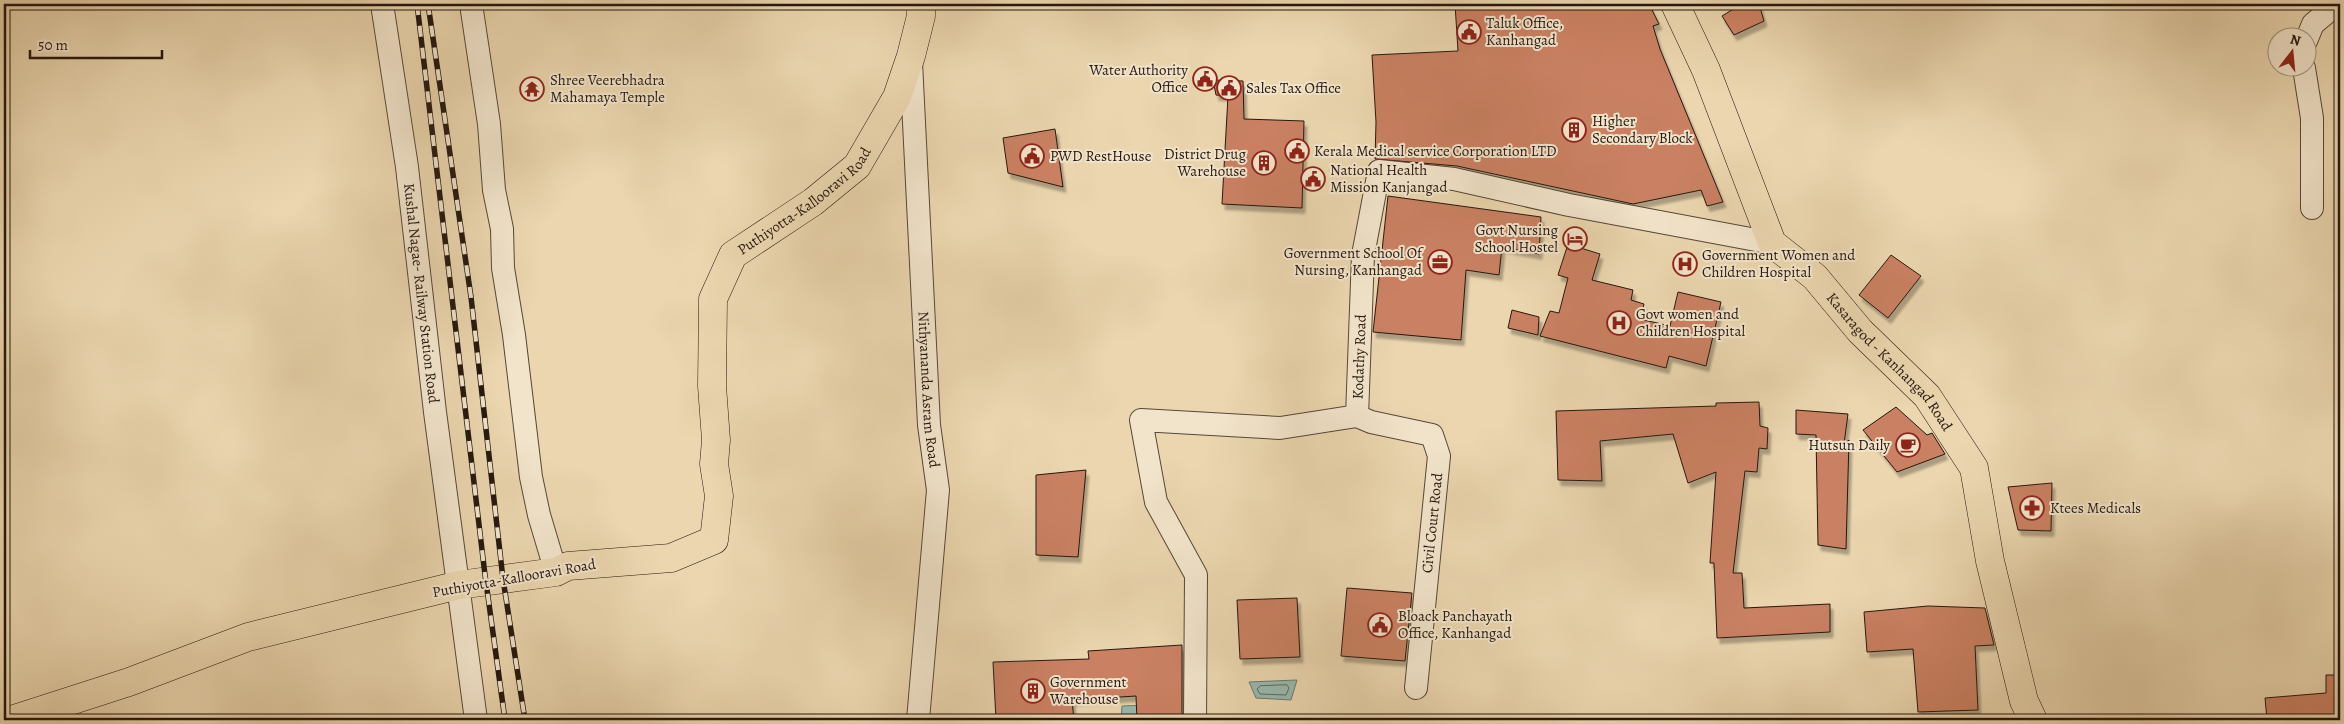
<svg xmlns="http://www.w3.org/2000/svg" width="2344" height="724" font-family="Alegreya,serif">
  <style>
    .water { fill: #98b9ae; stroke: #6a786f }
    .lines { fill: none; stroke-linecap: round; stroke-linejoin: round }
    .shore { stroke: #5e685f; stroke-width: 1 }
    .building { fill: #ca8164; stroke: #251710; filter: url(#shadow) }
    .minor-casing { stroke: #564738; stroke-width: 24 }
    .major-casing { stroke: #251710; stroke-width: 29 }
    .minor { stroke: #f2e4cb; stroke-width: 22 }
    .major { stroke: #ebd6af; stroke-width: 28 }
    .rail-casing { stroke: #251710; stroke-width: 5.5 }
    .rail { stroke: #f2e4cb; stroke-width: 4; stroke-dasharray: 11; stroke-linecap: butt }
    .labels { text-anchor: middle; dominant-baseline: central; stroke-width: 4; stroke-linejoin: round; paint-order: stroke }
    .poi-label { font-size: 15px; fill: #251710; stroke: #f2e4cb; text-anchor: start }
    .street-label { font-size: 15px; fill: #251710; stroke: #f2e4cb }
  </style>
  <defs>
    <filter id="shadow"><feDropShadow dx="3" dy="5.5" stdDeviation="1" flood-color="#0004"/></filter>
  </defs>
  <rect width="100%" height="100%" fill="#ebd6af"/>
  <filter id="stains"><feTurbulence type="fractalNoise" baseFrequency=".004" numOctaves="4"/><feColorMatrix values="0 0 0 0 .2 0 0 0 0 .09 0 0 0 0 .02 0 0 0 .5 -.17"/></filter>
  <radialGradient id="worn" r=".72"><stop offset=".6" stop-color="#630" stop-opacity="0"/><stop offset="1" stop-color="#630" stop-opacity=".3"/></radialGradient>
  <!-- water -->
  <path class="water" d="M 1297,680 L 1291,700 L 1256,698 L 1249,682 Z
    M 1172,704 L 1173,720 L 1121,720 L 1122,706 Z"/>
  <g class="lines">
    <!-- shore -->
    <path class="shore" d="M 1287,685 L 1289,688 L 1286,695 L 1260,694 L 1257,689 L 1260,686 Z"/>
  </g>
  <!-- building -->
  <path class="building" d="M 1455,4 L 1649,4 L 1659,24 L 1653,26 L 1660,49 L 1723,202 L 1707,206 L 1701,190 L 1633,204 L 1457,166 L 1375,159 L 1376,122 L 1372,55 L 1458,51 Z
    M 1733,4 L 1759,4 L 1764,21 L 1734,35 L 1722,16 L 1735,8 Z
    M 1213,80 L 1243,81 L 1244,119 L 1304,121 L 1302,208 L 1222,204 L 1228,96 L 1216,95 Z
    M 1055,129 L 1063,187 L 1008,173 L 1003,138 Z
    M 1388,196 L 1541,217 L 1539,254 L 1502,247 L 1499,275 L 1466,270 L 1461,340 L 1373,332 Z
    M 1568,244 L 1600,254 L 1592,280 L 1633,290 L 1631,300 L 1644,304 L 1640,319 L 1670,326 L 1678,292 L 1721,302 L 1706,366 L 1669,356 L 1666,368 L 1540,336 L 1550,311 L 1559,313 L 1568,278 L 1558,275 Z
    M 1891,255 L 1921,276 L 1888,318 L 1859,295 Z
    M 1512,310 L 1539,317 L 1538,335 L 1508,328 Z
    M 1759,402 L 1760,426 L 1768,428 L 1767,449 L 1759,448 L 1757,472 L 1745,471 L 1733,573 L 1742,573 L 1744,608 L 1830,604 L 1830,632 L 1717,638 L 1714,563 L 1710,563 L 1716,472 L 1688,483 L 1673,434 L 1600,441 L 1602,481 L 1558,480 L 1556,411 L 1716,406 L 1716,403 Z
    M 1896,407 L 1927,435 L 1932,433 L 1945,454 L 1897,472 L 1863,430 Z
    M 1796,410 L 1848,414 L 1844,444 L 1849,440 L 1846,549 L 1818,545 L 1816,435 L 1796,434 Z
    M 1086,470 L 1078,557 L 1036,555 L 1036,475 Z
    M 2052,483 L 2051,531 L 2018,530 L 2008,487 Z
    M 1347,588 L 1412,593 L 1405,661 L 1341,656 Z
    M 1297,598 L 1300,657 L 1240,659 L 1237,600 Z
    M 1928,606 L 1985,608 L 1994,645 L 1975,646 L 1978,710 L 1918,712 L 1913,649 L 1867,652 L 1864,612 Z
    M 1182,645 L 1182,720 L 1137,720 L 1136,696 L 1072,700 L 1074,720 L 996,720 L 993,662 L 1089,659 L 1088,651 Z
    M 2326,675 L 2340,675 L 2340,720 L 2267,720 L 2265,698 L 2326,693 Z"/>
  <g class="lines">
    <!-- minor casing -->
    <g class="minor-casing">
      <g id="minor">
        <path id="s1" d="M 382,4 L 407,167 L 435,412 L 476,720"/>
        <path d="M 471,4 L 489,124 L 494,190 L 502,229 L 503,268 L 514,335 L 531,477 L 539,515 L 556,572"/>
        <path d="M 2306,41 L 2313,24 L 2337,4"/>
        <path id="s2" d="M 911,62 L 929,425 L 938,490 L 918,720"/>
        <path d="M 2304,68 L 2312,118 L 2312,208"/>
        <path d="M 1357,416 L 1371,422 L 1432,435 L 1439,456 L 1416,688"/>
        <path id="s3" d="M 1195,720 L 1196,575 L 1156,502 L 1141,420 L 1280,428 L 1357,416 L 1363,255 L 1379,171 L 1454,179 L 1569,205 L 1772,243"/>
      </g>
    </g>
    <!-- major casing -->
    <g class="major-casing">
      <g id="major">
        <path id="s4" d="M 1675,4 L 1706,70 L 1772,243 L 1815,277 L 1860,331 L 1927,396 L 1974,468 L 1990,561 L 2024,701 L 2033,720"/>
        <path id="s5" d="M 11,720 L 129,682 L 248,637 L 459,585 L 556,572 L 568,566 L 671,558 L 714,540 L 719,496 L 714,464 L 716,440 L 712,386 L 713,299 L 733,255 L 813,202 L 857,166 L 897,97 L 911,56 L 921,16 L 921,4"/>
      </g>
    </g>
    <!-- minor -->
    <use href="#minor" class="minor"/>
    <!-- major -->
    <use href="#major" class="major"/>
    <!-- rail casing -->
    <g class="rail-casing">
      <path id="rail" d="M 417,4 L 485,575 L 505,720
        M 428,4 L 471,297 L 503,579 L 525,720"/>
    </g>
    <!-- rail -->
    <use href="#rail" class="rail"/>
  </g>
  <!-- icons -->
  <defs>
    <g id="civic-ring" transform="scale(1.25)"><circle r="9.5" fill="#f2e4cb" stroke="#8f2418" stroke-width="1.5"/><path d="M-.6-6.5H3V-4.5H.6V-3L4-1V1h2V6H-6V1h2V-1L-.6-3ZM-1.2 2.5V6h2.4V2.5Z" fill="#8f2418"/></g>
    <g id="temple-ring" transform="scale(1.25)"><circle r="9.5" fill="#f2e4cb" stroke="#8f2418" stroke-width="1.5"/><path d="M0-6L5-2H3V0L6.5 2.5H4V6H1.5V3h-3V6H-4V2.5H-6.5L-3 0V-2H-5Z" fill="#8f2418"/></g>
    <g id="building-ring" transform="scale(1.25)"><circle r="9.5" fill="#f2e4cb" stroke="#8f2418" stroke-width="1.5"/><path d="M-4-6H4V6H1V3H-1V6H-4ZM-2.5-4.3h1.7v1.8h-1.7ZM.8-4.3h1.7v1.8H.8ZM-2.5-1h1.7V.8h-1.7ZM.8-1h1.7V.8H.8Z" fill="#8f2418"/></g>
    <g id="hotel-ring" transform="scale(1.25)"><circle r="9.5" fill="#f2e4cb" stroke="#8f2418" stroke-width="1.5"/><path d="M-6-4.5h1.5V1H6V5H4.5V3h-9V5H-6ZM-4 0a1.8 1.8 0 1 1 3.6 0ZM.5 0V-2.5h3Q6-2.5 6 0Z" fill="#8f2418"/></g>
    <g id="office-ring" transform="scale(1.25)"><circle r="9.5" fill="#f2e4cb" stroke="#8f2418" stroke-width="1.5"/><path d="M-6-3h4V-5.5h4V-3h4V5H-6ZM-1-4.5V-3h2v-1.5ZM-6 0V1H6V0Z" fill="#8f2418"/></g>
    <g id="hospital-ring" transform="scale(1.25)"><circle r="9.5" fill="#f2e4cb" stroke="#8f2418" stroke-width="1.5"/><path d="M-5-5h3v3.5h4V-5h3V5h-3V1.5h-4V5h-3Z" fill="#8f2418"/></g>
    <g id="cafe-ring" transform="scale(1.25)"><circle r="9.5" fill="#f2e4cb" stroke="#8f2418" stroke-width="1.5"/><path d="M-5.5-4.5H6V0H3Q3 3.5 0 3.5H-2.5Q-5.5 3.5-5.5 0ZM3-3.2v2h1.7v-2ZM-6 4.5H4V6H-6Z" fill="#8f2418"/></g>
    <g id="pharmacy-ring" transform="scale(1.25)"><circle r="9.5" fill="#f2e4cb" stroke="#8f2418" stroke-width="1.5"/><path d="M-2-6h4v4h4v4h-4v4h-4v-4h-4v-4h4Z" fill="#8f2418"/></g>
  </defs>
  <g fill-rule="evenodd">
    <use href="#civic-ring" x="1469" y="32"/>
    <use href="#civic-ring" x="1205" y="79"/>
    <use href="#civic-ring" x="1229" y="88"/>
    <use href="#temple-ring" x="532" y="89"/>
    <use href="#building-ring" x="1574" y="130"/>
    <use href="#civic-ring" x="1297" y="151"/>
    <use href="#civic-ring" x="1032" y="156"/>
    <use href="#building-ring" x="1264" y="163"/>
    <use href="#civic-ring" x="1313" y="179"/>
    <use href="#hotel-ring" x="1575" y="239"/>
    <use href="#office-ring" x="1440" y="262"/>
    <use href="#hospital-ring" x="1685" y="264"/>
    <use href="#hospital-ring" x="1619" y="323"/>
    <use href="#cafe-ring" x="1908" y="445"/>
    <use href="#pharmacy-ring" x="2032" y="508"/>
    <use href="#civic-ring" x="1380" y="625"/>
    <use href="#building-ring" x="1033" y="691"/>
  </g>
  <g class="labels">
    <!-- poi labels -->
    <g class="poi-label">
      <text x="1486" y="23">Taluk Office,<tspan x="1486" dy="17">Kanhangad</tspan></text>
      <text x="1188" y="70" text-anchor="end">Water Authority<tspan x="1188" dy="17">Office</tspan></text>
      <text x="550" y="80">Shree Veerebhadra<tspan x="550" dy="17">Mahamaya Temple</tspan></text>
      <text x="1246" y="88">Sales Tax Office</text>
      <text x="1592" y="121">Higher<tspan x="1592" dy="17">Secondary Block</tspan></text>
      <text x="1314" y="151">Kerala Medical service Corporation LTD</text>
      <text x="1246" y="154" text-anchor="end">District Drug<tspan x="1246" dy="17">Warehouse</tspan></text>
      <text x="1050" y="156">PWD RestHouse</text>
      <text x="1330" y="170">National Health<tspan x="1330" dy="17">Mission Kanjangad</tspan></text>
      <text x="1558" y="230" text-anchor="end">Govt Nursing<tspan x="1558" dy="17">School Hostel</tspan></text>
      <text x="1422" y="253" text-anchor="end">Government School Of<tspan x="1422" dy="17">Nursing, Kanhangad</tspan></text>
      <text x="1702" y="255">Government Women and<tspan x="1702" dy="17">Children Hospital</tspan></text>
      <text x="1636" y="314">Govt women and<tspan x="1636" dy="17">Children Hospital</tspan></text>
      <text x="1890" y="445" text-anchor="end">Hutsun Daily</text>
      <text x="2050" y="508">Ktees Medicals</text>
      <text x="1398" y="616">Bloack Panchayath<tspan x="1398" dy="17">Office, Kanhangad</tspan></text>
      <text x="1050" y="682">Government<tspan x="1050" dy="17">Warehouse</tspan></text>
    </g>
    <!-- street labels -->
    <g class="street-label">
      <text stroke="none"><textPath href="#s5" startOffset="1110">Puthiyotta-Kallooravi Road</textPath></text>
      <text stroke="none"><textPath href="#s1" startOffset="292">Kushal Nagae- Railway Station Road</textPath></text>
      <text stroke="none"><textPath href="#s3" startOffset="588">Kodathy Road</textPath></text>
      <text stroke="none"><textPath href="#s4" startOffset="426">Kasaragod - Kanhangad Road</textPath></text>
      <text stroke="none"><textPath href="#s2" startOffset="328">Nithyananda Asram Road</textPath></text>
      <text transform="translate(1432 523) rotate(-84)">Civil Court Road</text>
      <text transform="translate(514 578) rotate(-10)">Puthiyotta-Kallooravi Road</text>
    </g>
  </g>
  <!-- margin -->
  <rect width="2344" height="724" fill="none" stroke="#ebd6af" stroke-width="20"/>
  <rect x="5" y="5" width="2334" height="714" fill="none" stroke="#251710" stroke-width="2.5"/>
  <rect x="10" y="10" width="2324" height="704" fill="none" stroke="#251710"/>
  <!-- north arrow -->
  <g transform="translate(2292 52) rotate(16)"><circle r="24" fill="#f2e4cb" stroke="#a09280"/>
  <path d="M0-4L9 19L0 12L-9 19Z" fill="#8f2418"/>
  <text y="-8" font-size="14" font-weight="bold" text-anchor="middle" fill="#251710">N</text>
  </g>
  <!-- scale -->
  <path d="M30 50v8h132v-8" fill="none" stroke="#251710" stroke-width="2.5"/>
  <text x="38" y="50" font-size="15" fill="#251710" stroke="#f2e4cb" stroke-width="4" paint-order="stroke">50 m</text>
  <rect width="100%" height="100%" filter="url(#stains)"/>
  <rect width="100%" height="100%" fill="url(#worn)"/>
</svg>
